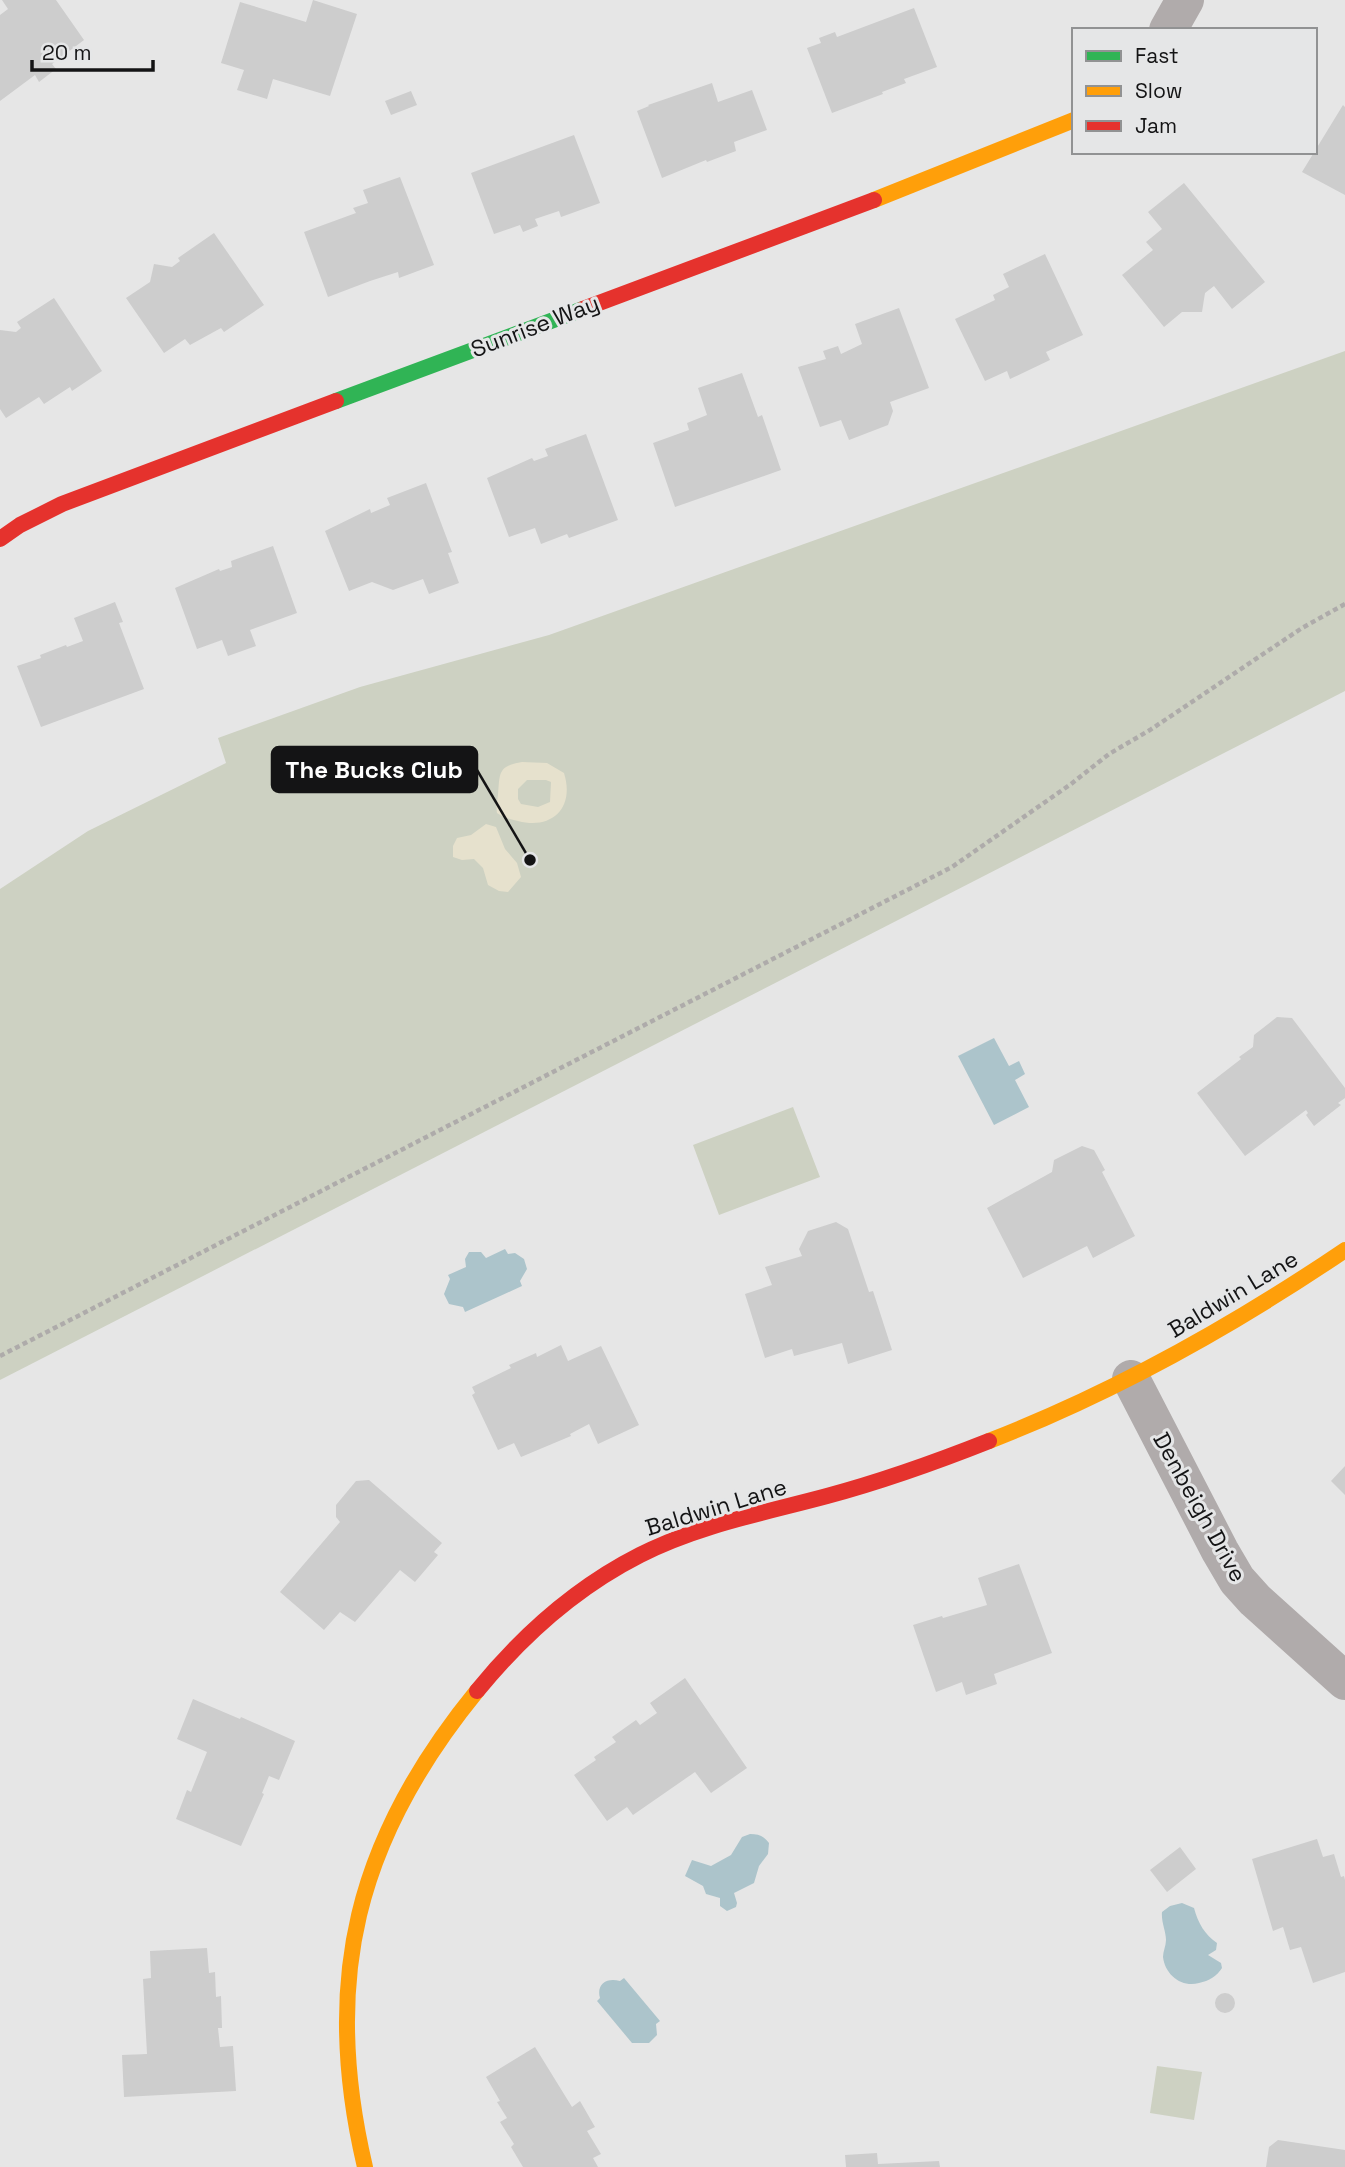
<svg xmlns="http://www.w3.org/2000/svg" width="1345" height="2167" font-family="'Space Grotesk',sans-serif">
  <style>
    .green { fill: #cdd1c2 }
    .sand { fill: #e6e1cd; fill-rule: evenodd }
    .water { fill: #acc4cb }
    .building { fill: #cdcdcd }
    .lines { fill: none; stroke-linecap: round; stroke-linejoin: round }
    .path { stroke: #aeabaa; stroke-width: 4.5; stroke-dasharray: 5 3.5; stroke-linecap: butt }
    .street { stroke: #b0abab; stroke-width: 38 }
    .fast { stroke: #30b455; stroke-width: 16 }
    .slow { stroke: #ff9f0a; stroke-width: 16 }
    .jam { stroke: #e5322d; stroke-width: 16 }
    .labels { text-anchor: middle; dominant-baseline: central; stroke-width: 6; stroke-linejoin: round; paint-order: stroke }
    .street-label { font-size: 23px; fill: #141415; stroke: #e5e6e7 }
    .leader { fill: none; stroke: #141415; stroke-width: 2.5 }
    .callout-dot { fill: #141415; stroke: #e5e6e7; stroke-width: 2.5 }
    .callout { fill: #141415; stroke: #141415; stroke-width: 2.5 }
    .callout-label { font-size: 24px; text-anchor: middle; font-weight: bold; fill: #fff }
  </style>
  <rect width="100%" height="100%" fill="#e6e6e6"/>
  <!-- green -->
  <path class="green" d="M 1345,351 L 1345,691 L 0,1380 L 0,889 L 88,831 L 226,763 L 218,738 L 360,687 L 549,635 Z
    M 793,1107 L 820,1177 L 719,1215 L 693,1145 Z
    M 1157,2066 L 1202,2072 L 1194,2120 L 1150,2113 Z"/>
  <!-- sand -->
  <path class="sand" d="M 522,762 L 547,763 L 564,773 C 575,808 552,830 518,821 C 510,819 504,818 497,813 C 496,806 497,802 498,795 C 500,774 497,766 522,762 ZM 527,780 L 546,780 L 551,782 L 550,802 L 538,807 L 521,804 L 518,799 L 518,789 Z
    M 486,824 L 496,827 L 505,849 L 517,863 L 521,877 L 508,892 L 499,891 L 488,885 L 483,868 L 474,859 L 462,860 L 453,857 L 453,846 L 457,838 L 471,835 Z"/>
  <!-- water -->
  <path class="water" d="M 994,1038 L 1009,1066 L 1019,1061 L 1025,1074 L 1015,1080 L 1029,1107 L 994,1125 L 958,1056 Z
    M 505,1249 L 508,1254 L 515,1253 L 524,1259 L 527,1269 L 520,1281 L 522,1286 L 465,1312 L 463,1307 L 449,1304 L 444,1294 L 450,1279 L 448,1275 L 466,1267 L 465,1259 L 469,1252 L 481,1252 L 486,1258 Z
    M 750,1834 C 759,1834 764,1836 769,1843 L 768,1854 L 759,1866 L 754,1883 L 734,1893 L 737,1903 L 736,1907 L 727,1911 L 720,1906 L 720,1898 L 706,1894 L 703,1886 L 685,1876 L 692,1860 L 711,1866 L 731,1855 L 742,1837 Z
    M 1182,1903 L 1194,1908 C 1198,1923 1205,1935 1217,1943 L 1216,1950 L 1208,1955 L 1221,1963 L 1222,1968 C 1217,1976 1209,1981 1199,1983 C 1182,1988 1165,1975 1163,1957 C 1163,1951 1166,1946 1166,1940 C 1166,1931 1161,1922 1162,1912 L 1170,1906 Z
    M 624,1978 L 660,2021 L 656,2024 L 657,2035 L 649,2043 L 632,2043 L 597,2001 L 600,1998 C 596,1984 607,1977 620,1981 Z"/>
  <!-- building -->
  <path class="building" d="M 2,0 L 56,0 L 84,40 L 52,64 L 56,69 L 39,82 L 35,75 L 0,101 L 0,15 L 8,9 Z
    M 313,0 L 357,14 L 330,96 L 273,79 L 267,99 L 237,90 L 244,70 L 221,63 L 240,2 L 306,22 Z
    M 914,8 L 937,67 L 904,79 L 906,83 L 882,92 L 883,94 L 832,113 L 807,48 L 821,43 L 819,38 L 835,32 L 837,37 Z
    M 712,83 L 718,102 L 752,90 L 767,130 L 734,142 L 736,151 L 707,162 L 706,160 L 662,178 L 637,111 L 649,106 L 648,105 Z
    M 411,91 L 417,105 L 391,115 L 385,101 Z
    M 1343,105 L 1345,107 L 1345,195 L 1302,172 Z
    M 574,135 L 600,203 L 561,217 L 559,211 L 535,219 L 538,226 L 523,232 L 520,225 L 494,234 L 471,173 Z
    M 400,177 L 434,265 L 399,278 L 398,272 L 370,281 L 328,297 L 304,232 L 356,213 L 353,208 L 368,203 L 363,190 Z
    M 1184,183 L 1265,282 L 1232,309 L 1214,286 L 1205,293 L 1202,312 L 1182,312 L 1164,327 L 1122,275 L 1153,250 L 1146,242 L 1162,229 L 1148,212 Z
    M 214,233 L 264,305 L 224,332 L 221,328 L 190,345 L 185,339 L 164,353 L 126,298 L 150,282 L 154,264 L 172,267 L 180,261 L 178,258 Z
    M 1045,254 L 1083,335 L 1046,352 L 1050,360 L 1010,379 L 1007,371 L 985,381 L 955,319 L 995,300 L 993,295 L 1009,287 L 1003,274 Z
    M 54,298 L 102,371 L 72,391 L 70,387 L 44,404 L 39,397 L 6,418 L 0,409 L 0,330 L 16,332 L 21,328 L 17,322 Z
    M 899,308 L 929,388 L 890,402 L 893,411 L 888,425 L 849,440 L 841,420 L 820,427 L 798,367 L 826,359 L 823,351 L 838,346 L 841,354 L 862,344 L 855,324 Z
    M 742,373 L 758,417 L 762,415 L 781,470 L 675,507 L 653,443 L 689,430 L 687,423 L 707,415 L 698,388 Z
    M 586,434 L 618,520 L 569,538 L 567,534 L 541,544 L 535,528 L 509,537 L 487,478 L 532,458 L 534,461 L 548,456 L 545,449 Z
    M 426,483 L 452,552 L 448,553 L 459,583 L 429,594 L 423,579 L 393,590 L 372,582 L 349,591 L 325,531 L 370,509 L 371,513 L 390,505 L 387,498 Z
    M 273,546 L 297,613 L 250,630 L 256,646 L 228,656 L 222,640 L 197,649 L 175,588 L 219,569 L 220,571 L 232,567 L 231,561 Z
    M 115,602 L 123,622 L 119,623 L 144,689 L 41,727 L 17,666 L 41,658 L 40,655 L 66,645 L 67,647 L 83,641 L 74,618 Z
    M 1277,1017 L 1292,1018 L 1345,1088 L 1345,1098 L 1338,1103 L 1341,1105 L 1314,1126 L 1306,1115 L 1308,1113 L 1306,1110 L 1245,1156 L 1197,1093 L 1241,1059 L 1239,1057 L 1253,1047 L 1254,1035 Z
    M 1082,1146 L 1094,1150 L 1105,1170 L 1102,1172 L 1135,1236 L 1093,1258 L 1087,1246 L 1023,1278 L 987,1208 L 1052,1172 L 1054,1160 Z
    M 836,1222 L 848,1229 L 869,1292 L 873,1291 L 892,1350 L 848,1364 L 842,1343 L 794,1356 L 792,1349 L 765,1358 L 745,1294 L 772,1285 L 765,1267 L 802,1256 L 799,1249 L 808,1231 Z
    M 561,1345 L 568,1361 L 601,1346 L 639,1425 L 598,1444 L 589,1424 L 570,1434 L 571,1436 L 521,1457 L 514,1443 L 498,1450 L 472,1395 L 475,1393 L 472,1387 L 511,1368 L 509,1365 L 536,1353 L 537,1357 Z
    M 1345,1466 L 1345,1495 L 1331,1481 Z
    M 369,1480 L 442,1543 L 434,1552 L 438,1555 L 415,1582 L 400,1570 L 355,1622 L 340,1612 L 324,1630 L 280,1592 L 340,1522 L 336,1517 L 336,1505 L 356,1481 Z
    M 1019,1564 L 1052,1653 L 994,1674 L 997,1684 L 966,1695 L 962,1682 L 936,1692 L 913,1625 L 942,1616 L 943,1618 L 987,1605 L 978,1578 Z
    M 685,1678 L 747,1768 L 711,1793 L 695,1772 L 633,1815 L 627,1807 L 607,1821 L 574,1775 L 596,1760 L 594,1757 L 616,1742 L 612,1737 L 636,1720 L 640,1725 L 657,1713 L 650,1703 Z
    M 193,1699 L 240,1719 L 241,1717 L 295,1741 L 279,1780 L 269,1776 L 262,1793 L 264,1794 L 241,1846 L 176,1819 L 187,1790 L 191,1792 L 207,1752 L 177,1739 Z
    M 1317,1839 L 1323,1857 L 1334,1854 L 1341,1877 L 1344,1876 L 1345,1880 L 1345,1972 L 1313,1983 L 1301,1947 L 1290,1950 L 1283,1927 L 1273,1931 L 1252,1859 Z
    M 1180,1847 L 1196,1869 L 1167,1892 L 1150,1870 Z
    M 207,1948 L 209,1973 L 215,1972 L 216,1997 L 221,1996 L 222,2028 L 218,2028 L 220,2047 L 233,2046 L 236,2091 L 124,2097 L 122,2055 L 147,2054 L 143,1979 L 151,1978 L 150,1951 Z
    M1215 2003a10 10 0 1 1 20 0a10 10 0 1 1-20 0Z
    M 535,2047 L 572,2107 L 580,2101 L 595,2127 L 587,2131 L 601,2154 L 593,2158 L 598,2167 L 523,2167 L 511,2147 L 514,2144 L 500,2122 L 507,2118 L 497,2102 L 500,2101 L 486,2077 Z
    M 1278,2140 L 1345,2150 L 1345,2167 L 1266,2167 L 1269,2147 Z
    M 877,2153 L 878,2164 L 939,2161 L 940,2167 L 846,2167 L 845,2155 Z"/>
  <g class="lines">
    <!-- path -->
    <path class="path" d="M 0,1356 L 952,867 L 1071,784 L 1109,754 L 1150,730 L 1302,628 L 1345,604"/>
    <!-- street -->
    <path class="street" d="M 1168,30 L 1185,0
      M 1131,1379 L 1220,1551 L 1237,1580 L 1255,1600 L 1345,1681"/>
    <!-- fast -->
    <path class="fast" d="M 336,401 L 583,309"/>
    <!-- slow -->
    <path class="slow" d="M 874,200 L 1074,120
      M 989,1441 C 1115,1392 1233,1326 1345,1250
      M 365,2167 C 321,1981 356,1839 477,1691"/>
    <!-- jam -->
    <path class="jam" d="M 583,309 L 874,200
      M 0,539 L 20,525 L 62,504 L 336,401
      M 477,1691 C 521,1637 577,1587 640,1555 C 699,1525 764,1513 827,1496 C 883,1481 936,1462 989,1441"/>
  </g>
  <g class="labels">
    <!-- street labels -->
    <g class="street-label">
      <text transform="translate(535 326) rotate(-21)">Sunrise Way</text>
      <text transform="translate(1233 1294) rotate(-31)">Baldwin Lane</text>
      <text transform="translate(716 1507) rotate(-17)">Baldwin Lane</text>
      <text transform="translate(1200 1507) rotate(61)">Denbeigh Drive</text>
    </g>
  </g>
  <!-- callouts -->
  <path class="leader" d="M530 860L477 770"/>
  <circle class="callout-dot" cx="530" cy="860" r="7"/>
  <rect class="callout" x="272" y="747" width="205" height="45" rx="7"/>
  <g class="callout-label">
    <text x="374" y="778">The Bucks Club</text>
  </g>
  <!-- legend -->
  <rect x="1072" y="28" width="245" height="126" fill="#e5e6e7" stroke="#919293" stroke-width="2"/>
  <rect x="1086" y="51" width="35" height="10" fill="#30b455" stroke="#919293" stroke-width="2"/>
  <text x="1135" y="63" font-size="21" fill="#141415">Fast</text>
  <rect x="1086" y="86" width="35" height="10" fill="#ff9f0a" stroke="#919293" stroke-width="2"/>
  <text x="1135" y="98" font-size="21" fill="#141415">Slow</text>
  <rect x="1086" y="121" width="35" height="10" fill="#e5322d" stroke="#919293" stroke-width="2"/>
  <text x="1135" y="133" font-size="21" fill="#141415">Jam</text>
  <!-- scale -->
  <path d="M32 60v10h121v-10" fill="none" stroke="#141415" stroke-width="3.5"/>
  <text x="42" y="60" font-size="21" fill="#141415" stroke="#e5e6e7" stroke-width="5" paint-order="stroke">20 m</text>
</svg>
